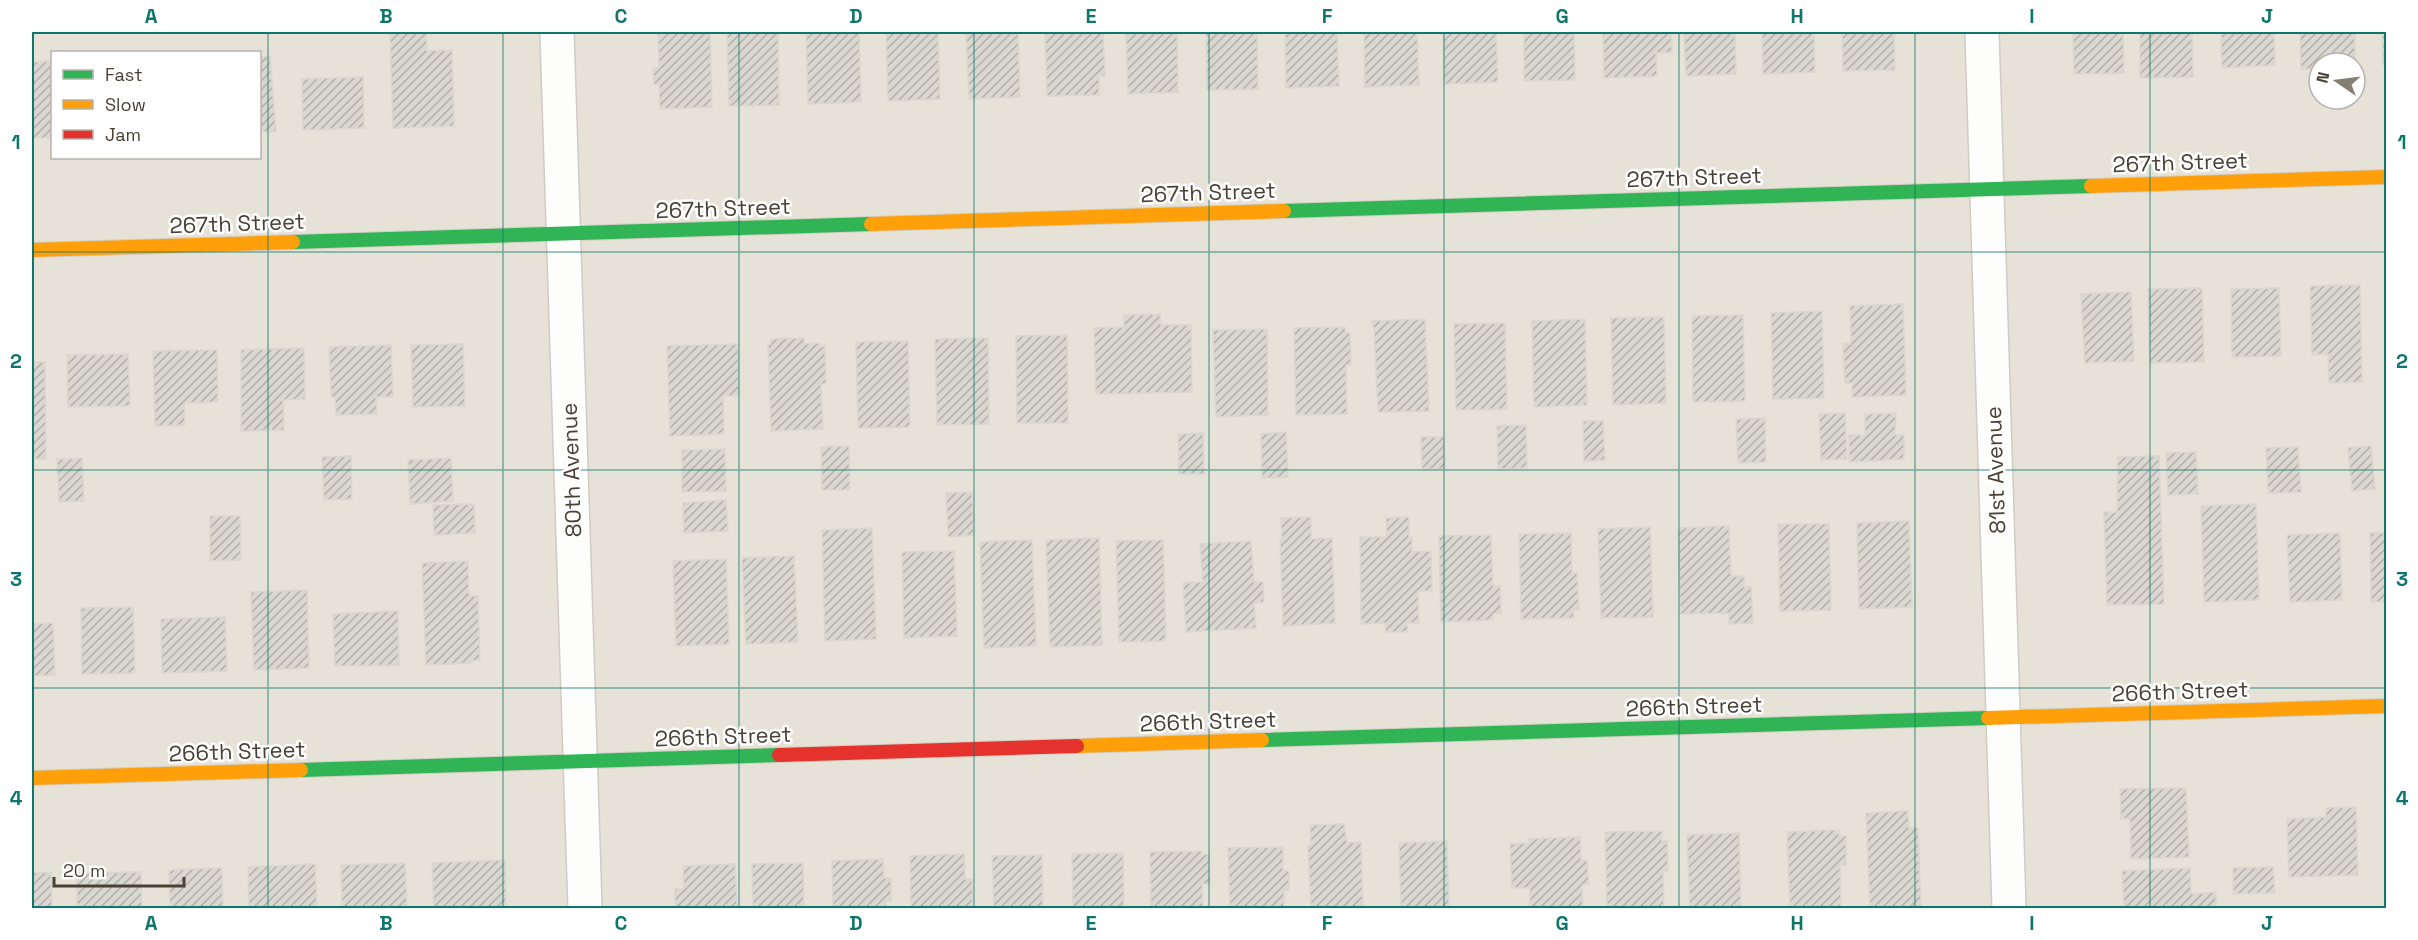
<svg xmlns="http://www.w3.org/2000/svg" width="2418" height="940" font-family="'Space Grotesk',sans-serif">
  <style>
    .residential { fill: #e7e2d7; fill-rule: evenodd }
    .building { fill: url(#building-hatch); stroke: #dbd7d0; stroke-width: 1.5 }
    .lines { fill: none; stroke-linecap: round; stroke-linejoin: round }
    .street-casing { stroke: #cfccc6; stroke-width: 36 }
    .fast-casing { stroke: #d4cec2; stroke-width: 16 }
    .slow-casing { stroke: #d4cec2; stroke-width: 16 }
    .jam-casing { stroke: #d4cec2; stroke-width: 16 }
    .street { stroke: #fdfdfc; stroke-width: 33 }
    .fast { stroke: #30b455; stroke-width: 14 }
    .slow { stroke: #ff9f0a; stroke-width: 14 }
    .jam { stroke: #e5322d; stroke-width: 14 }
    .grid { fill: none; stroke: #0f766e; stroke-width: 1.5; stroke-opacity: 0.55 }
    .labels { text-anchor: middle; dominant-baseline: central; stroke-width: 5; stroke-linejoin: round; paint-order: stroke }
    .street-label { font-size: 22px; fill: #4a4135; stroke: #fff }
    .neatline { fill: none; stroke: #0f766e; stroke-width: 2 }
    .grid-label { font-size: 20px; text-anchor: middle; font-weight: bold; fill: #0f766e }
  </style>
  <defs>
    <pattern id="building-hatch" width="6" height="6" patternUnits="userSpaceOnUse" patternTransform="scale(1.5)"><rect width="6" height="6" fill="#dad7d1"/><path d="M-1 1l2-2M0 6l6-6M5 7l2-2" fill="none" stroke="#b3b0aa"/></pattern>
  </defs>
  <rect width="100%" height="100%" fill="#f2f0ea"/>
  <!-- residential -->
  <path class="residential" d="M 32,32 L 2386,32 L 2386,908 L 32,908 ZM 52,52 L 260,52 L 260,158 L 52,158 ZM 2319,63 L 2355,63 L 2355,99 L 2319,99 Z"/>
  <!-- building -->
  <path class="building" d="M 390,32 L 426,32 L 427,51 L 452,50 L 454,126 L 393,128 Z
    M 658,32 L 710,32 L 712,107 L 660,109 L 659,84 L 654,84 L 653,68 L 659,68 Z
    M 727,32 L 778,32 L 779,105 L 729,106 Z
    M 806,32 L 859,32 L 861,102 L 808,104 Z
    M 886,32 L 938,32 L 940,99 L 888,101 Z
    M 966,32 L 1018,32 L 1020,97 L 969,99 Z
    M 1045,32 L 1103,32 L 1105,76 L 1099,76 L 1099,95 L 1047,96 Z
    M 1126,32 L 1177,32 L 1178,92 L 1128,94 Z
    M 1206,32 L 1257,32 L 1258,89 L 1207,90 Z
    M 1285,32 L 1337,32 L 1339,86 L 1286,88 Z
    M 1364,32 L 1417,32 L 1419,85 L 1365,87 Z
    M 1443,32 L 1496,32 L 1498,82 L 1444,84 Z
    M 1524,32 L 1574,32 L 1575,80 L 1524,81 Z
    M 1603,32 L 1671,32 L 1672,52 L 1656,53 L 1657,76 L 1604,78 Z
    M 1684,32 L 1735,32 L 1736,74 L 1686,76 Z
    M 1762,32 L 1814,32 L 1815,72 L 1763,74 Z
    M 1842,32 L 1894,32 L 1895,70 L 1843,71 Z
    M 2073,32 L 2123,32 L 2124,73 L 2074,74 Z
    M 2140,32 L 2192,32 L 2193,77 L 2140,78 Z
    M 2221,32 L 2274,32 L 2275,65 L 2222,68 Z
    M 2300,32 L 2355,32 L 2355,68 L 2355,63 L 2319,63 L 2319,69 L 2301,69 Z
    M 2382,32 L 2386,32 L 2386,65 L 2383,65 Z
    M 270,56 L 276,131 L 260,132 L 260,57 Z
    M 52,61 L 52,138 L 33,138 L 32,62 Z
    M 363,77 L 364,128 L 303,130 L 302,79 Z
    M 2360,285 L 2362,382 L 2329,383 L 2328,354 L 2312,355 L 2310,286 Z
    M 2202,288 L 2204,362 L 2150,363 L 2148,289 Z
    M 2279,288 L 2281,356 L 2232,357 L 2231,289 Z
    M 2131,292 L 2134,361 L 2085,363 L 2081,294 Z
    M 1903,304 L 1906,395 L 1852,397 L 1852,383 L 1845,383 L 1843,343 L 1851,344 L 1850,306 Z
    M 1822,311 L 1824,398 L 1773,399 L 1771,313 Z
    M 1160,314 L 1161,325 L 1191,325 L 1192,392 L 1096,394 L 1094,328 L 1124,327 L 1124,315 Z
    M 1743,315 L 1745,401 L 1693,402 L 1692,316 Z
    M 1664,317 L 1666,403 L 1613,405 L 1611,318 Z
    M 1425,319 L 1429,411 L 1378,412 L 1374,329 L 1372,321 Z
    M 1585,319 L 1587,405 L 1534,407 L 1532,321 Z
    M 1505,323 L 1507,409 L 1456,410 L 1454,324 Z
    M 1345,327 L 1346,333 L 1350,333 L 1351,365 L 1346,365 L 1347,414 L 1296,415 L 1294,328 Z
    M 1267,329 L 1268,415 L 1216,417 L 1213,330 Z
    M 1067,335 L 1068,423 L 1017,423 L 1016,336 Z
    M 804,338 L 804,344 L 820,343 L 820,347 L 825,346 L 826,384 L 821,384 L 823,429 L 771,431 L 768,345 L 771,344 L 771,339 Z
    M 988,338 L 989,424 L 937,425 L 935,339 Z
    M 908,341 L 910,427 L 858,428 L 856,342 Z
    M 463,344 L 465,406 L 413,407 L 411,345 Z
    M 738,344 L 739,396 L 723,396 L 724,434 L 670,436 L 667,346 Z
    M 391,345 L 393,397 L 376,397 L 377,414 L 336,415 L 335,397 L 331,397 L 329,347 Z
    M 304,348 L 305,399 L 283,400 L 284,430 L 241,431 L 241,350 Z
    M 217,350 L 218,402 L 184,403 L 185,425 L 155,426 L 153,351 Z
    M 128,354 L 130,406 L 68,407 L 67,355 Z
    M 32,362 L 45,362 L 46,459 L 32,459 Z
    M 1845,413 L 1847,459 L 1821,460 L 1819,414 Z
    M 1896,413 L 1895,435 L 1904,435 L 1904,459 L 1849,462 L 1849,435 L 1865,435 L 1865,414 Z
    M 1765,418 L 1766,462 L 1738,463 L 1736,419 Z
    M 1583,421 L 1603,421 L 1605,460 L 1584,461 Z
    M 1526,425 L 1527,468 L 1498,469 L 1497,426 Z
    M 1286,432 L 1288,477 L 1262,478 L 1261,434 Z
    M 1203,433 L 1204,474 L 1179,474 L 1178,434 Z
    M 1421,437 L 1444,437 L 1445,469 L 1422,469 Z
    M 849,446 L 850,490 L 822,490 L 821,447 Z
    M 2371,446 L 2375,489 L 2352,491 L 2348,448 Z
    M 2298,447 L 2301,492 L 2268,493 L 2266,448 Z
    M 725,449 L 726,491 L 682,492 L 682,450 Z
    M 2196,452 L 2198,494 L 2168,495 L 2166,453 Z
    M 351,456 L 352,499 L 324,500 L 322,457 Z
    M 2159,456 L 2164,604 L 2107,605 L 2104,512 L 2117,512 L 2118,457 Z
    M 82,458 L 84,501 L 59,502 L 57,459 Z
    M 451,458 L 453,501 L 410,504 L 408,460 Z
    M 972,492 L 974,535 L 948,537 L 946,493 Z
    M 726,500 L 728,531 L 684,533 L 683,503 Z
    M 474,504 L 475,533 L 434,535 L 433,505 Z
    M 2256,504 L 2259,600 L 2204,602 L 2201,506 Z
    M 210,516 L 240,516 L 241,560 L 210,561 Z
    M 1311,517 L 1311,539 L 1332,538 L 1335,623 L 1283,626 L 1280,540 L 1282,540 L 1281,518 Z
    M 1409,517 L 1409,537 L 1412,537 L 1412,552 L 1431,551 L 1432,591 L 1418,591 L 1419,623 L 1407,623 L 1408,632 L 1386,632 L 1385,623 L 1361,624 L 1360,537 L 1387,537 L 1386,518 Z
    M 1909,521 L 1912,607 L 1859,609 L 1857,523 Z
    M 1778,524 L 1829,524 L 1831,610 L 1780,611 Z
    M 1729,526 L 1731,576 L 1744,576 L 1744,587 L 1751,587 L 1753,623 L 1729,624 L 1729,613 L 1680,614 L 1678,528 Z
    M 1650,527 L 1653,617 L 1601,618 L 1598,529 Z
    M 872,528 L 876,639 L 825,641 L 822,530 Z
    M 1571,533 L 1572,573 L 1577,573 L 1579,610 L 1573,610 L 1574,618 L 1521,619 L 1519,534 Z
    M 2340,533 L 2342,600 L 2290,602 L 2287,535 Z
    M 2370,533 L 2386,533 L 2386,602 L 2371,602 Z
    M 1491,535 L 1493,586 L 1500,586 L 1501,613 L 1493,614 L 1493,620 L 1441,622 L 1439,536 Z
    M 1099,538 L 1102,645 L 1050,647 L 1046,540 Z
    M 1032,540 L 1036,646 L 984,648 L 980,542 Z
    M 1163,540 L 1166,641 L 1119,642 L 1116,541 Z
    M 1251,541 L 1254,582 L 1263,582 L 1264,602 L 1254,603 L 1256,628 L 1186,632 L 1183,583 L 1203,582 L 1200,544 Z
    M 954,551 L 957,636 L 904,638 L 902,552 Z
    M 794,556 L 798,642 L 746,644 L 742,558 Z
    M 726,559 L 729,644 L 676,646 L 673,561 Z
    M 468,561 L 469,596 L 478,596 L 480,660 L 472,661 L 472,663 L 426,665 L 422,563 Z
    M 307,590 L 309,668 L 254,670 L 251,592 Z
    M 133,607 L 135,673 L 82,674 L 81,608 Z
    M 398,611 L 399,665 L 335,666 L 333,614 Z
    M 225,617 L 227,671 L 162,673 L 161,619 Z
    M 53,623 L 55,675 L 32,676 L 32,624 Z
    M 2186,788 L 2189,857 L 2131,859 L 2130,818 L 2121,819 L 2120,789 Z
    M 2356,807 L 2358,875 L 2289,877 L 2287,819 L 2326,817 L 2326,808 Z
    M 1908,811 L 1909,828 L 1918,828 L 1921,908 L 1870,908 L 1866,813 Z
    M 1344,824 L 1347,843 L 1361,842 L 1363,908 L 1311,908 L 1308,845 L 1311,845 L 1310,825 Z
    M 1839,830 L 1839,836 L 1846,836 L 1846,865 L 1840,865 L 1841,908 L 1790,908 L 1787,832 Z
    M 1662,831 L 1662,841 L 1667,841 L 1668,871 L 1663,871 L 1664,908 L 1607,908 L 1605,832 Z
    M 1739,833 L 1741,908 L 1690,908 L 1687,835 Z
    M 1580,837 L 1581,860 L 1587,860 L 1589,884 L 1582,885 L 1583,908 L 1530,908 L 1530,888 L 1512,888 L 1510,844 L 1529,843 L 1528,839 Z
    M 1447,841 L 1449,908 L 1401,908 L 1399,843 Z
    M 1283,847 L 1283,871 L 1289,871 L 1289,890 L 1284,890 L 1284,908 L 1230,908 L 1228,848 Z
    M 1202,851 L 1202,855 L 1209,854 L 1210,884 L 1202,884 L 1203,908 L 1151,908 L 1150,852 Z
    M 1123,853 L 1124,908 L 1073,908 L 1072,854 Z
    M 964,854 L 965,879 L 972,879 L 973,908 L 911,908 L 910,856 Z
    M 1042,855 L 1043,908 L 994,908 L 992,856 Z
    M 883,859 L 884,878 L 891,878 L 891,901 L 886,901 L 886,908 L 833,908 L 832,861 Z
    M 505,860 L 506,908 L 434,908 L 432,863 Z
    M 405,863 L 407,908 L 342,908 L 341,865 Z
    M 803,863 L 804,908 L 753,908 L 752,864 Z
    M 315,864 L 317,908 L 249,908 L 248,867 Z
    M 735,864 L 737,908 L 675,907 L 675,889 L 684,889 L 683,866 Z
    M 2273,867 L 2275,893 L 2233,894 L 2233,868 Z
    M 222,868 L 223,908 L 170,908 L 169,870 Z
    M 2190,868 L 2191,894 L 2216,892 L 2216,908 L 2124,908 L 2122,871 Z
    M 51,872 L 52,908 L 32,908 L 32,873 Z
    M 141,872 L 142,908 L 77,908 L 77,873 Z"/>
  <g class="lines">
    <!-- street casing -->
    <g class="street-casing">
      <path id="street" d="M 557,32 L 585,908
        M 1982,32 L 2009,908"/>
    </g>
    <!-- fast casing -->
    <g class="fast-casing">
      <path id="fast" d="M 1284,211 L 2091,186
        M 293,242 L 871,224
        M 1262,740 L 1988,718
        M 301,770 L 779,755"/>
    </g>
    <!-- slow casing -->
    <g class="slow-casing">
      <path id="slow" d="M 2091,186 L 2386,177
        M 871,224 L 1284,211
        M 32,250 L 293,242
        M 1988,718 L 2386,706
        M 1077,746 L 1262,740
        M 32,778 L 301,770"/>
    </g>
    <!-- jam casing -->
    <g class="jam-casing">
      <path id="jam" d="M 779,755 L 1077,746"/>
    </g>
    <!-- street -->
    <use href="#street" class="street"/>
    <!-- fast -->
    <use href="#fast" class="fast"/>
    <!-- slow -->
    <use href="#slow" class="slow"/>
    <!-- jam -->
    <use href="#jam" class="jam"/>
  </g>
  <!-- grid -->
  <path class="grid" d="M 268,32 L 268,908M 503,32 L 503,908M 739,32 L 739,908M 974,32 L 974,908M 1209,32 L 1209,908M 1444,32 L 1444,908M 1679,32 L 1679,908M 1915,32 L 1915,908M 2150,32 L 2150,908M 32,252 L 2386,252M 32,470 L 2386,470M 32,688 L 2386,688"/>
  <g class="labels">
    <!-- street labels -->
    <g class="street-label">
      <text transform="translate(2180 162) rotate(-2)">267th Street</text>
      <text transform="translate(1694 177) rotate(-2)">267th Street</text>
      <text transform="translate(1208 192) rotate(-2)">267th Street</text>
      <text transform="translate(723 208) rotate(-2)">267th Street</text>
      <text transform="translate(237 223) rotate(-2)">267th Street</text>
      <text transform="translate(571 470) rotate(-92)">80th Avenue</text>
      <text transform="translate(1995 470) rotate(-92)">81st Avenue</text>
      <text transform="translate(2180 691) rotate(-2)">266th Street</text>
      <text transform="translate(1694 706) rotate(-2)">266th Street</text>
      <text transform="translate(1208 721) rotate(-2)">266th Street</text>
      <text transform="translate(723 736) rotate(-2)">266th Street</text>
      <text transform="translate(237 751) rotate(-2)">266th Street</text>
    </g>
  </g>
  <!-- border -->
  <rect width="2418" height="940" fill="none" stroke="#ffffff" stroke-width="66"/>
  <!-- legend -->
  <rect x="51" y="51" width="210" height="108" fill="#ffffff" stroke="#b7b3ae" stroke-width="1.5"/>
  <rect x="63" y="70" width="30" height="9" fill="#30b455" stroke="#b7b3ae" stroke-width="1.5"/>
  <text x="105" y="81" font-size="18" fill="#4a4135">Fast</text>
  <rect x="63" y="100" width="30" height="9" fill="#ff9f0a" stroke="#b7b3ae" stroke-width="1.5"/>
  <text x="105" y="111" font-size="18" fill="#4a4135">Slow</text>
  <rect x="63" y="130" width="30" height="9" fill="#e5322d" stroke="#b7b3ae" stroke-width="1.5"/>
  <text x="105" y="141" font-size="18" fill="#4a4135">Jam</text>
  <!-- north arrow -->
  <g transform="translate(2337 81) rotate(284)"><circle r="28" fill="#ffffff" stroke="#b7b3ae" stroke-width="1.5"/>
  <path d="M0-4.5L10 22L0 15L-10 22Z" fill="#857e74"/>
  <text y="-9" font-size="16" font-weight="bold" text-anchor="middle" fill="#4a4135">N</text>
  </g>
  <!-- scale -->
  <path d="M54 877v9h130v-9" fill="none" stroke="#4a4135" stroke-width="3"/>
  <text x="63" y="877" font-size="18" fill="#4a4135" stroke="#ffffff" stroke-width="4.5" paint-order="stroke">20 m</text>
  <rect x="33" y="33" width="2352" height="874" class="neatline"/>
  <g class="grid-label">
    <text x="151" y="23">A</text>
    <text x="386" y="23">B</text>
    <text x="621" y="23">C</text>
    <text x="856" y="23">D</text>
    <text x="1091" y="23">E</text>
    <text x="1327" y="23">F</text>
    <text x="1562" y="23">G</text>
    <text x="1797" y="23">H</text>
    <text x="2032" y="23">I</text>
    <text x="2267" y="23">J</text>
    <text x="16" y="149">1</text>
    <text x="2402" y="149">1</text>
    <text x="16" y="368">2</text>
    <text x="2402" y="368">2</text>
    <text x="16" y="586">3</text>
    <text x="2402" y="586">3</text>
    <text x="16" y="805">4</text>
    <text x="2402" y="805">4</text>
    <text x="151" y="930">A</text>
    <text x="386" y="930">B</text>
    <text x="621" y="930">C</text>
    <text x="856" y="930">D</text>
    <text x="1091" y="930">E</text>
    <text x="1327" y="930">F</text>
    <text x="1562" y="930">G</text>
    <text x="1797" y="930">H</text>
    <text x="2032" y="930">I</text>
    <text x="2267" y="930">J</text>
  </g>
</svg>
